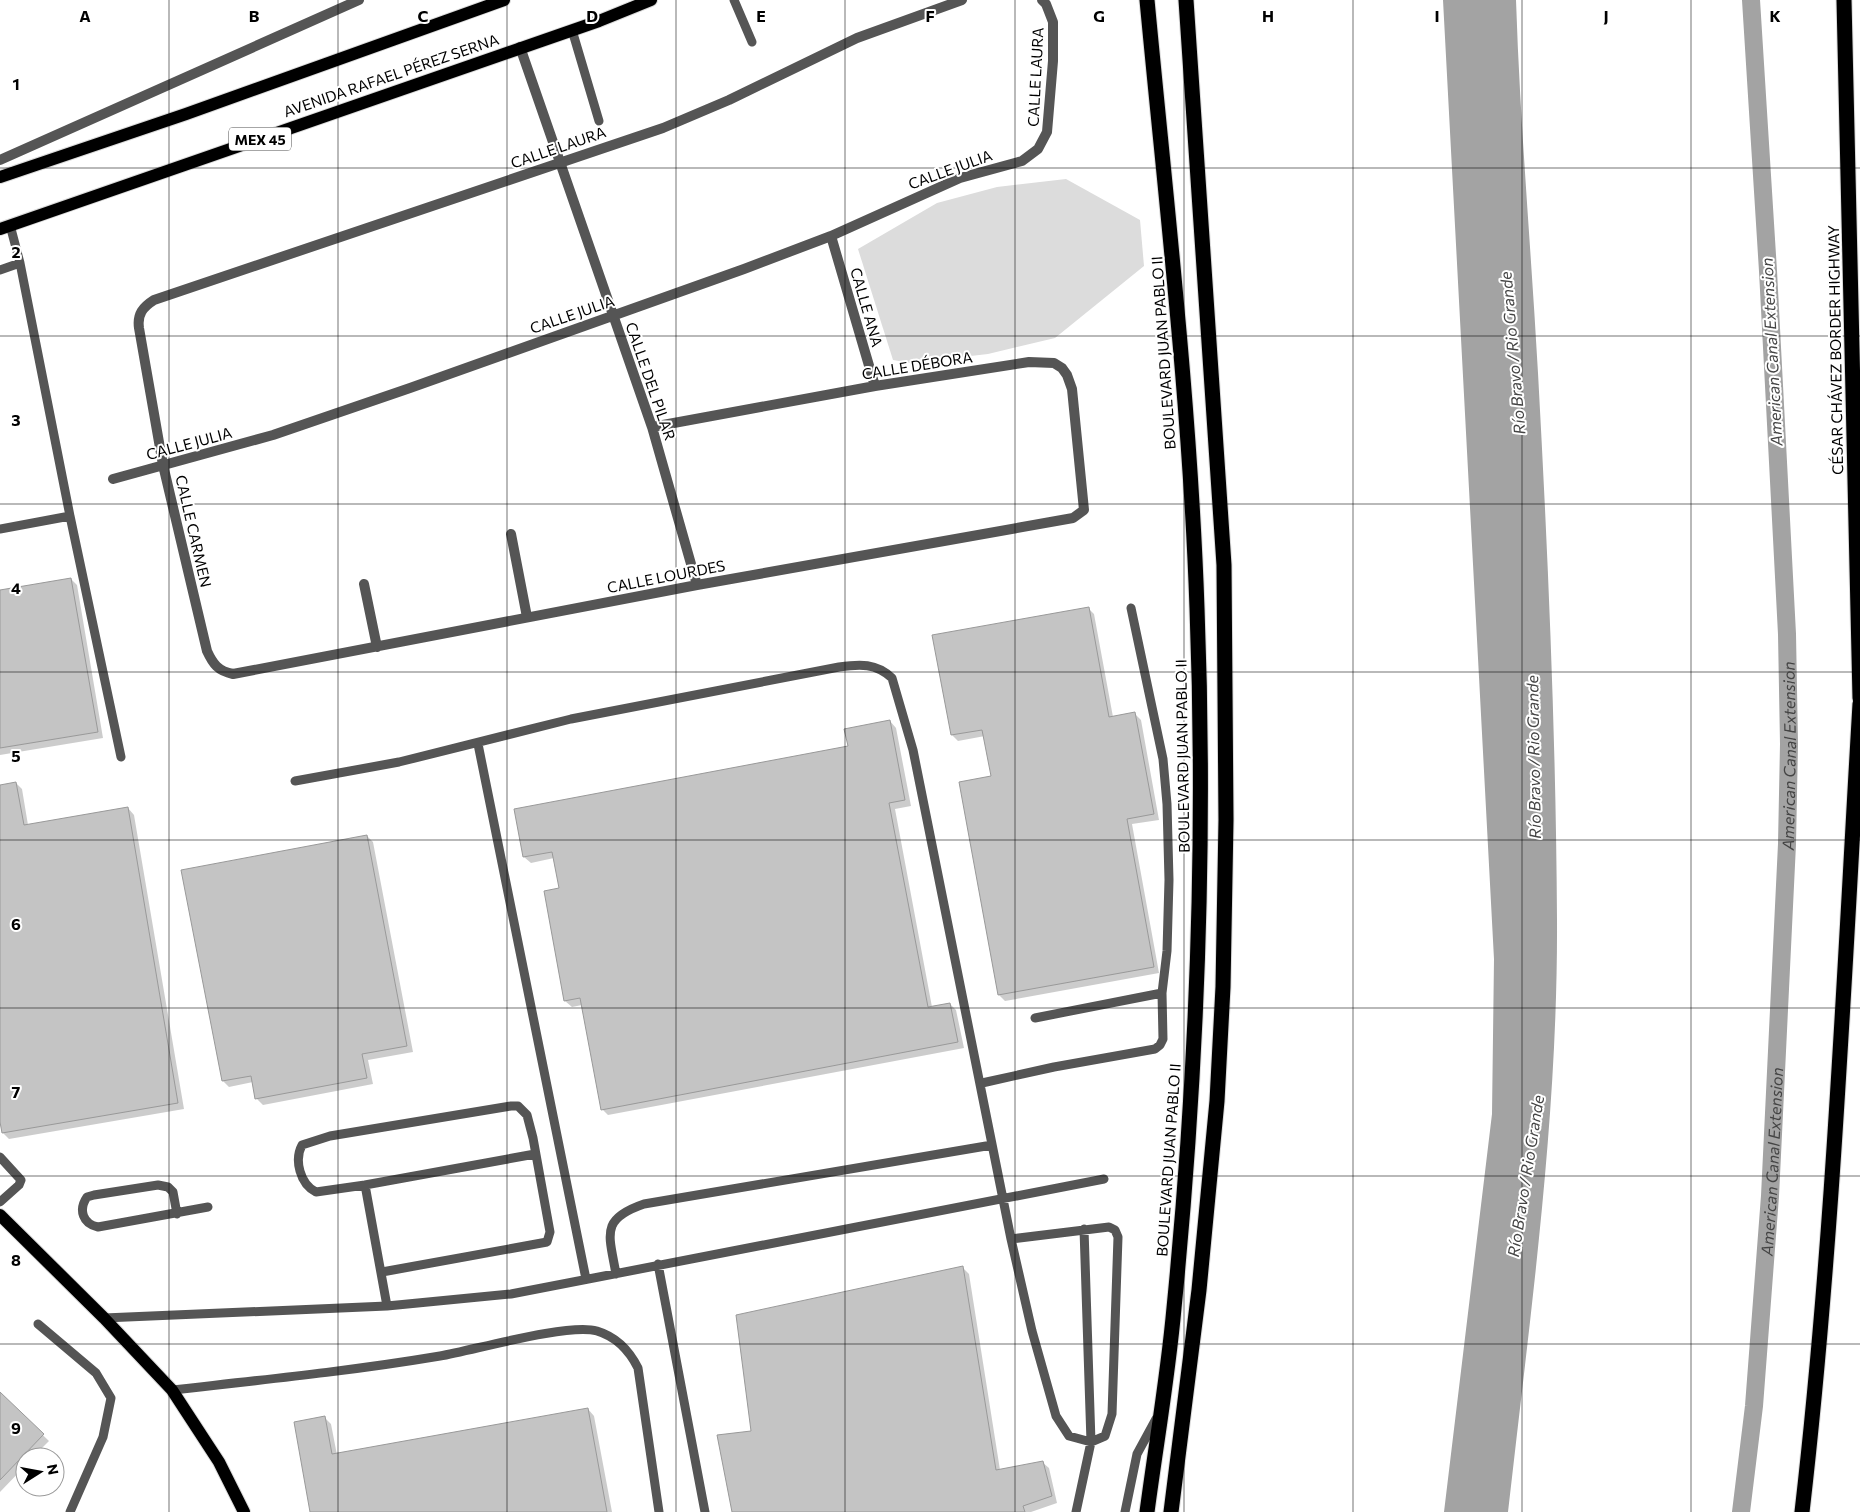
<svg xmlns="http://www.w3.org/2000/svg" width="1860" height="1512" font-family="Commissioner,sans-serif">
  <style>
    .green { fill: #dcdcdc }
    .water { fill: #a3a3a3 }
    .shadow { fill: #0003 }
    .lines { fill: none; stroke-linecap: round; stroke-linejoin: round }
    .canal { stroke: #a3a3a3; stroke-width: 18 }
    .building { fill: #c4c4c4; stroke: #999 }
    .primary-casing { stroke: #dbdbdb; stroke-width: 14 }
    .highway-casing { stroke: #dbdbdb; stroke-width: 17 }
    .lane { stroke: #555; stroke-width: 9 }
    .street { stroke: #555; stroke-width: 10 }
    .primary { stroke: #000; stroke-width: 12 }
    .highway { stroke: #000; stroke-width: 15 }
    .grid { fill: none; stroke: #000; stroke-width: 1; stroke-opacity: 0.55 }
    .labels { text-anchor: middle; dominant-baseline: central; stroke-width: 4; stroke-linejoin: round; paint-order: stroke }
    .shield { fill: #fff; stroke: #4c4c4c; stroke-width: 1 }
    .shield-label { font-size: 14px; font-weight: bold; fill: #000 }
    .street-label { font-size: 15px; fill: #000; stroke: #fff }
    .water-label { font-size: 16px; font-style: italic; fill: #444; stroke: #fff }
    .grid-label { font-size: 16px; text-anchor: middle; font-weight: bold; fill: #000; stroke: #fff; stroke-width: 4; stroke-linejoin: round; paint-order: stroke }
  </style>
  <rect width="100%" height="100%" fill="#fff"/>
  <!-- green -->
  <path class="green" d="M 1066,179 L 1140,220 L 1144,266 L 1055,338 L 988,354 L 910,363 L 893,360 L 858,249 L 937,203 L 997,187 Z"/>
  <!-- water -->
  <path class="water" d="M 1443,0 L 1516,0 C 1520,124 1531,248 1538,373 C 1548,555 1556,738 1557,920 C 1558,1119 1530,1316 1508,1512 L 1444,1512 L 1492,1114 L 1494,959 Z"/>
  <!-- shadow -->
  <path class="shadow" d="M 71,579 L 77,585 L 103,738 L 0,755 L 0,591 Z
    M 1088,608 L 1094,614 L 1113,717 L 1135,714 L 1141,720 L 1159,820 L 1132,824 L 1159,973 L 1005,1001 L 999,995 L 992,777 L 985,736 L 958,741 L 952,735 Z
    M 890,721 L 896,728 L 911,806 L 895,809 L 932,1007 L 950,1004 L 956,1010 L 964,1048 L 608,1115 L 602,1109 L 582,1005 L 572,1007 L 565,1001 L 560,889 L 554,858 L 531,863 L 524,857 L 849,747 Z
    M 16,783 L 22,789 L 28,825 L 128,808 L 134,815 L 184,1109 L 9,1139 L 3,1133 L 0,1115 L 0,786 Z
    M 367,836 L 373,842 L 413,1052 L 368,1060 L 373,1084 L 263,1105 L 257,1099 L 253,1082 L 229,1087 L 223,1081 Z
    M 963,1268 L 969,1274 L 1000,1470 L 1042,1462 L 1049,1468 L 1057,1503 L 1031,1512 L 734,1512 L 753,1432 Z
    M 0,1394 L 49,1441 L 33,1457 L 25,1457 L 25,1466 L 0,1492 Z
    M 588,1409 L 594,1416 L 612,1512 L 312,1512 L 325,1418 L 331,1424 L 337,1455 Z"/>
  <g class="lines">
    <!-- canal -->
    <path class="canal" id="s1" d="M 1741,1512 L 1754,1406 L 1770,1196 L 1787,844 L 1789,744 L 1787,634 L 1768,271 L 1751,0"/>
  </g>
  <!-- building -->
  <path class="building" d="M 71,578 L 98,732 L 0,748 L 0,590 Z
    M 1089,607 L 1109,717 L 1135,712 L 1154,814 L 1127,819 L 1154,967 L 998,995 L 959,782 L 991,776 L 982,730 L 951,735 L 932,635 Z
    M 890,720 L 905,800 L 889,803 L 928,1007 L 950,1003 L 958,1042 L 601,1110 L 580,998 L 564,1001 L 544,891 L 559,888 L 552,852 L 523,857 L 514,809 L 848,746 L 844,729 Z
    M 16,782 L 24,825 L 128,807 L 178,1103 L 2,1133 L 0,1122 L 0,785 Z
    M 367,835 L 407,1046 L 362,1054 L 367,1078 L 255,1099 L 251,1076 L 222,1081 L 181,870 Z
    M 963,1266 L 996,1470 L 1043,1461 L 1052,1496 L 1023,1506 L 1025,1512 L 732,1512 L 717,1435 L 751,1431 L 736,1315 Z
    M 0,1392 L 44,1434 L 0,1480 Z
    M 588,1408 L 607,1512 L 310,1512 L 294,1422 L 325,1416 L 332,1454 Z"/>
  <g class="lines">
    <!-- primary casing -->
    <g class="primary-casing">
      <path id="primary" d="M 0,177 L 186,114 L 504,0
        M 0,229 L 599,21 L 651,0
        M 0,1215 L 104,1318 L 172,1390 L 219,1462 L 244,1512"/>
    </g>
    <!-- highway casing -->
    <g class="highway-casing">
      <path id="highway" d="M 1844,0 L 1860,698
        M 1147,1512 C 1156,1444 1168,1376 1174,1308 C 1197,1075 1206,842 1197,608 C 1190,404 1166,202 1147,0
        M 1171,1512 L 1199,1290 L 1217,1101 L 1223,987 L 1226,820 L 1224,565 L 1186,0
        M 1802,1512 C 1833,1244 1844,974 1860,704"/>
    </g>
    <!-- lane -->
    <path class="lane" d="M 734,0 L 752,42
      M 572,30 L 599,121
      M 0,270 L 20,263
      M 70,516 L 121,757
      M 0,529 L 70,516 L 20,263 L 10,225
      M 478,744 L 586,1279
      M 295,781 L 399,762 L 571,719 L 839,667 C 860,664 876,663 892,678 L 913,750 L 1011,1239
      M 1035,1018 L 1162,993
      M 982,1083 L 1054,1067 L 1155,1049 L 1160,1045 L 1163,1039 L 1162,993 L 1167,951 L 1169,880 L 1167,804 L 1163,759 L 1131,608
      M 0,1157 L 21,1180 L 19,1185 L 0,1202
      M 365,1185 L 387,1306
      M 177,1214 L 173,1192 L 168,1187 L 158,1185 L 94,1195 L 87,1197 C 78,1210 83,1224 98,1227 L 208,1207
      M 1109,1227 L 1115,1230 L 1118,1237 L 1112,1414 L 1105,1436 L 1091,1442 L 1069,1436 L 1056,1416 L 1032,1331 L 1011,1239 Z
      M 658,1264 L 705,1512
      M 382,1272 L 547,1242 L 550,1232 L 533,1138 L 527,1115 L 518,1106 L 511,1106 L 330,1136 L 302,1145 C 294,1160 300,1184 316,1192 L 365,1185 L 535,1154
      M 616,1274 C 609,1234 600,1219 644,1204 L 992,1145
      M 104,1318 L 387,1306 L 511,1294 L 1104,1179
      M 38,1324 L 96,1373 L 111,1398 L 103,1437 L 70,1512
      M 172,1390 C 261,1380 351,1371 440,1356 C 475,1350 567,1323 597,1331 C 617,1337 629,1350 638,1368 L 659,1512
      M 1076,1512 L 1091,1442 L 1084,1229
      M 1125,1512 L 1137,1454 L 1156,1419"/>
    <!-- street -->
    <path class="street" d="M 520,47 L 652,427 L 697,585
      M 0,160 L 359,0
      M 831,236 L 875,386
      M 652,427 L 875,386 L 1029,362 L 1054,363 L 1062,368 L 1067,375 L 1072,389 L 1084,510 L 1073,518 L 697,585 L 233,674 C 218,671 213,664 207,651 L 163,465 L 139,328 C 137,314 143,307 154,300 L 663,128 L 729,100 L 857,38 L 962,0
      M 113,479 L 273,435 L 410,388 L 744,269 L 831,236 L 960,178 L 1022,161 L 1038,149 L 1047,132 L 1053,61 L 1053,22 L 1046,4 L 1042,0
      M 511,534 L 527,617
      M 364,584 L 377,647"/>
    <!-- primary -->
    <use href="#primary" class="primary"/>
    <!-- highway -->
    <use href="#highway" class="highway"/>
  </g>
  <!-- grid -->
  <path class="grid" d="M 169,0 L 169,1512M 338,0 L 338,1512M 507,0 L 507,1512M 676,0 L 676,1512M 845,0 L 845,1512M 1015,0 L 1015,1512M 1184,0 L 1184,1512M 1353,0 L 1353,1512M 1522,0 L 1522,1512M 1691,0 L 1691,1512M 0,168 L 1860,168M 0,336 L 1860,336M 0,504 L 1860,504M 0,672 L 1860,672M 0,840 L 1860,840M 0,1008 L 1860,1008M 0,1176 L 1860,1176M 0,1344 L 1860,1344"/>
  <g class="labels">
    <!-- shield labels -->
    <rect class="shield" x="229" y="127.5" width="62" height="23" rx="4"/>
    <g class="shield-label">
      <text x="260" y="139">MEX 45</text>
    </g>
    <!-- street labels -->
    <g class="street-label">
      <text transform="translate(391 75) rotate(-19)">AVENIDA RAFAEL PÉREZ SERNA</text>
      <text transform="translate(1035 77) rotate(-87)">CALLE LAURA</text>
      <text transform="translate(558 147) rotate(-19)">CALLE LAURA</text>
      <text transform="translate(950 169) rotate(-20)">CALLE JULIA</text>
      <text transform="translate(867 307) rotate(74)">CALLE ANA</text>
      <text transform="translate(572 314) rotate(-19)">CALLE JULIA</text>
      <text transform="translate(1835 350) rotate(-91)">CÉSAR CHÁVEZ BORDER HIGHWAY</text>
      <text transform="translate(1163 353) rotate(-94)">BOULEVARD JUAN PABLO II</text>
      <text transform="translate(917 365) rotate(-9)">CALLE DÉBORA</text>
      <text transform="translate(651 381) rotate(71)">CALLE DEL PILAR</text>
      <text transform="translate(189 443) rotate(-15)">CALLE JULIA</text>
      <text transform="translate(194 531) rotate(77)">CALLE CARMEN</text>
      <text transform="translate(666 576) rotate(-11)">CALLE LOURDES</text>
      <text transform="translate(1182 756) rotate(-91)">BOULEVARD JUAN PABLO II</text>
      <text transform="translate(1168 1160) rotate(-86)">BOULEVARD JUAN PABLO II</text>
    </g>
    <!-- water labels -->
    <g class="water-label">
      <text transform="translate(1771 352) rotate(-93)">American Canal Extension</text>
      <text transform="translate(1512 353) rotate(-95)">Río Bravo / Rio Grande</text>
      <text stroke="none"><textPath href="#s1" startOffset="758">American Canal Extension</textPath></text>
      <text transform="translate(1533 757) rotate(-91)">Río Bravo / Rio Grande</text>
      <text stroke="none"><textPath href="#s1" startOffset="352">American Canal Extension</textPath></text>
      <text transform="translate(1525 1176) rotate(-81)">Río Bravo / Rio Grande</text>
    </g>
  </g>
  <g class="grid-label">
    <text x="85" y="22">A</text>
    <text x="254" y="22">B</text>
    <text x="423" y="22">C</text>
    <text x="592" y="22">D</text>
    <text x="761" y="22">E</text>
    <text x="930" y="22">F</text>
    <text x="1099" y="22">G</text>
    <text x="1268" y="22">H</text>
    <text x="1437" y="22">I</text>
    <text x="1606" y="22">J</text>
    <text x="1775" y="22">K</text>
    <text x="16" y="90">1</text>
    <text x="16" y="258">2</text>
    <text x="16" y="426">3</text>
    <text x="16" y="594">4</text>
    <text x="16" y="762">5</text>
    <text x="16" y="930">6</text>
    <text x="16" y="1098">7</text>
    <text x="16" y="1266">8</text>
    <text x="16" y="1434">9</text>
  </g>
  <!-- north arrow -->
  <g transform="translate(40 1472) rotate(79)"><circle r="24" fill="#ffffff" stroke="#999999"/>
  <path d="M0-4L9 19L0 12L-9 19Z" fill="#000000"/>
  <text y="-8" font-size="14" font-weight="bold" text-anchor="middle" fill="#000000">N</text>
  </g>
</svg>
